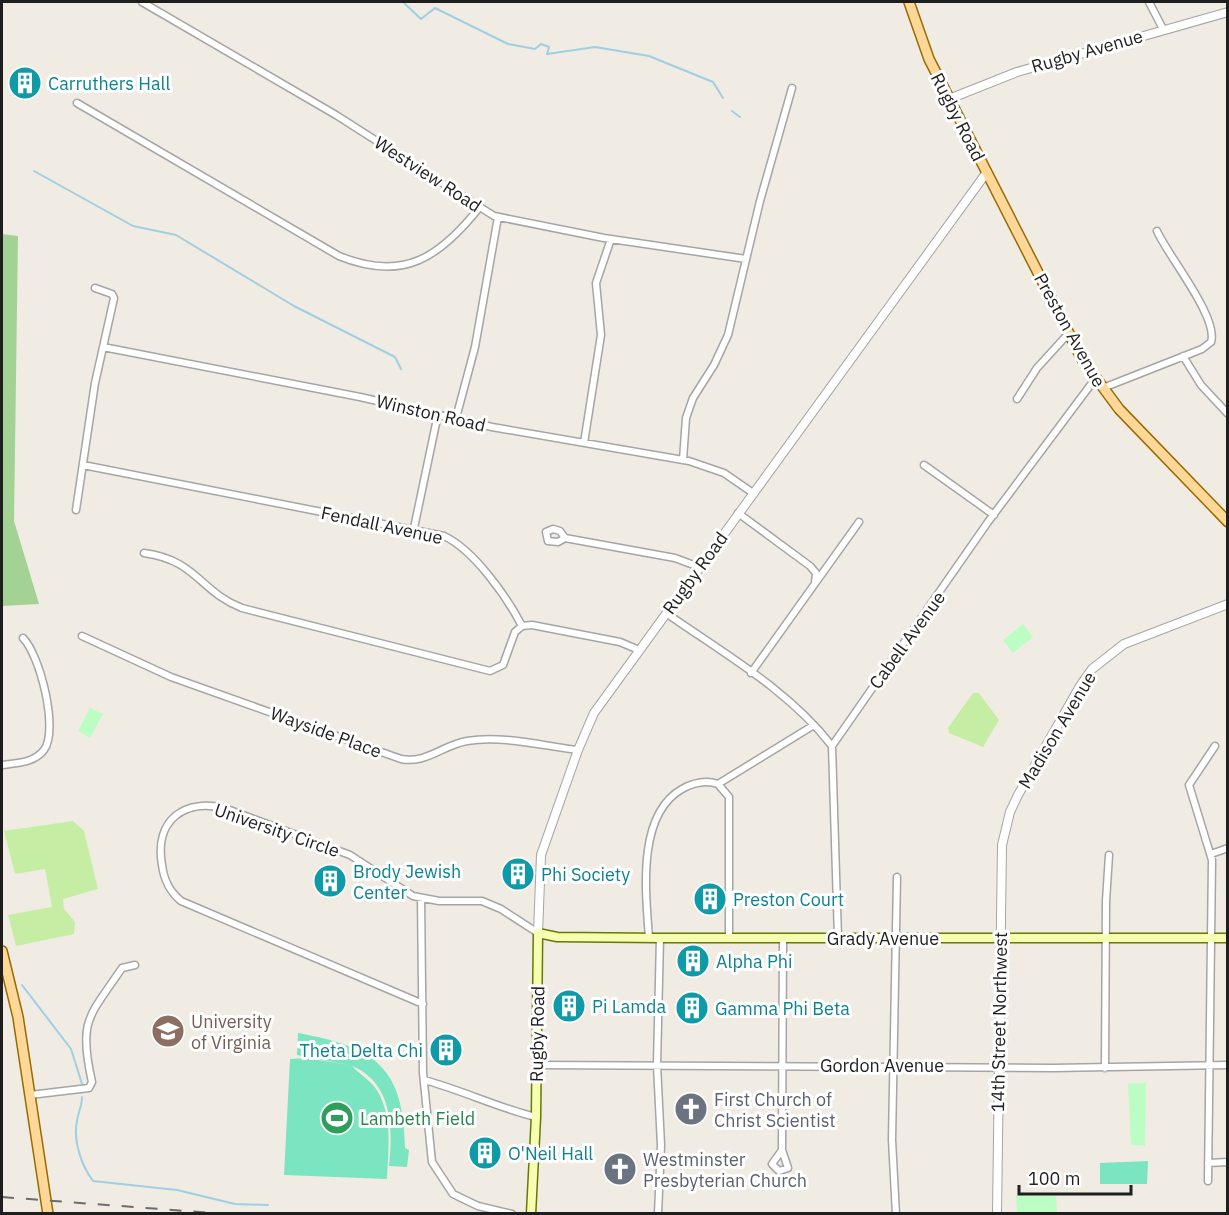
<svg xmlns="http://www.w3.org/2000/svg" width="1229" height="1215" font-family="'IBM Plex Sans',sans-serif">
  <style>
    .grass { fill: #c5eea4 }
    .forest { fill: #a4d294 }
    .park { fill: #bcfdc4 }
    .pitch { fill: #7ae5c0 }
    .lines { fill: none; stroke-linecap: round; stroke-linejoin: round }
    .stream { stroke: #9fcfe1; stroke-width: 2 }
    .minor-casing { stroke: #a5a5a5; stroke-width: 9 }
    .tertiary-casing { stroke: #a5a5a5; stroke-width: 10 }
    .secondary-casing { stroke: #677900; stroke-width: 11 }
    .primary-casing { stroke: #976c00; stroke-width: 12 }
    .minor { stroke: #fff; stroke-width: 6 }
    .tertiary { stroke: #fff; stroke-width: 8 }
    .secondary { stroke: #f7feb2; stroke-width: 8 }
    .primary { stroke: #ffd798; stroke-width: 9 }
    .rail { stroke: #6c6c6c; stroke-width: 2; stroke-dasharray: 12 12; stroke-linecap: butt }
    .labels { text-anchor: middle; dominant-baseline: central; stroke-width: 6; stroke-linejoin: round; paint-order: stroke }
    .street-label { font-size: 18px; fill: #1e1e1e; stroke: #fff }
    .culture-label { font-size: 18px; fill: #0d838f; stroke: #fff; text-anchor: start }
    .education-label { font-size: 18px; fill: #785e54; stroke: #fff; text-anchor: start }
    .worship-label { font-size: 18px; fill: #5b616d; stroke: #fff; text-anchor: start }
    .leisure-label { font-size: 18px; fill: #27864d; stroke: #fff; text-anchor: start }
  </style>
  <rect width="100%" height="100%" fill="#f0ece3"/>
  <!-- grass -->
  <path class="grass" d="M 973,693 L 979,693 L 999,720 L 983,747 L 949,733 L 948,728 Z
    M 73,821 L 84,831 L 98,889 L 63,899 L 64,909 L 75,922 L 74,934 L 16,946 L 8,915 L 52,907 L 45,869 L 15,874 L 4,831 Z"/>
  <!-- forest -->
  <path class="forest" d="M 2,234 L 18,236 L 14,521 L 39,604 L 2,606 Z"/>
  <!-- park -->
  <path class="park" d="M 1023,624 L 1033,637 L 1013,653 L 1003,640 Z
    M 90,708 L 103,714 L 90,738 L 78,731 Z
    M 1128,1083 L 1146,1083 L 1145,1146 L 1131,1145 Z
    M 1056,1193 L 1057,1212 L 1017,1213 L 1016,1195 Z"/>
  <!-- pitch -->
  <path class="pitch" d="M 298,1033 C 373,1047 404,1065 405,1148 L 409,1150 L 407,1167 L 389,1166 C 393,1129 393,1083 352,1066 C 359,1074 372,1081 378,1092 C 393,1118 388,1151 387,1179 L 284,1175 L 290,1059 L 307,1058 L 349,1065 L 297,1055 Z
    M 1148,1161 L 1147,1184 L 1100,1184 L 1100,1163 Z"/>
  <g class="lines">
    <!-- stream -->
    <path class="stream" d="M 403,2 L 421,19 L 435,8 L 508,44 L 535,49 L 541,44 L 549,47 L 547,54 L 595,47 L 649,56 L 713,82 L 723,98
      M 732,111 L 740,117
      M 34,171 L 133,226 L 176,235 L 294,306 L 395,357 L 401,369
      M 22,985 L 71,1049 L 82,1084
      M 82,1097 C 82,1106 78,1113 77,1121 C 73,1140 81,1165 93,1181 L 177,1190 L 235,1204 L 268,1205"/>
    <!-- minor casing -->
    <g class="minor-casing">
      <path id="minor" d="M 142,2 L 336,115 L 494,216 L 604,238 L 746,259
        M 1149,2 L 1163,29
        M 77,103 L 339,256 C 403,282 439,258 479,208
        M 103,347 L 360,397 L 492,427 L 689,461 L 724,473 L 753,493
        M 1183,356 L 1201,385 L 1228,414
        M 1103,388 L 1202,349 L 1211,342 C 1219,318 1168,256 1157,231
        M 1017,399 L 1037,368 L 1068,334
        M 456,418 L 475,347 L 498,217
        M 584,443 L 601,335 L 596,283 L 611,239
        M 683,460 L 686,418 L 693,398 L 714,365 L 728,335 L 760,201 L 792,88
        M 83,465 L 444,536 C 474,550 507,597 522,626
        M 924,465 L 994,515
        M 76,510 L 95,383 L 114,298 L 112,294 L 95,288
        M 738,513 L 810,566 L 816,573 L 815,582
        M 414,528 L 438,414
        M 553,529 L 560,531 L 565,538 L 558,542 L 548,541 L 546,532 Z
        M 565,538 L 675,558 L 699,567
        M 144,553 C 197,560 200,592 242,608 L 490,671 L 503,665 L 515,632 L 522,626
        M 666,613 C 723,653 789,690 832,746
        M 522,626 L 532,625 L 620,642 L 639,650
        M 82,636 L 171,677 L 401,759 C 426,764 443,745 467,741 C 502,735 543,746 578,750
        M 751,673 L 859,522
        M 2,765 C 17,763 34,763 44,750 C 59,730 40,655 23,638
        M 718,784 L 814,725
        M 1211,854 L 1228,848
        M 421,898 L 423,1073 L 432,1162 L 453,1194 L 478,1206 L 512,1214
        M 649,938 C 646,895 636,815 682,789 C 693,783 706,780 718,784 L 729,797 L 729,938
        M 838,938 L 832,746 L 988,522 L 1095,379
        M 423,1004 L 181,901 C 169,891 164,880 162,865 C 154,820 185,797 227,809 L 350,855 L 413,896 L 439,901 L 482,901 L 501,909 L 538,933
        M 537,1065 L 1053,1068 L 1228,1065
        M 1105,1068 L 1106,901 L 1109,855
        M 424,1080 C 462,1090 498,1108 536,1117
        M 30,1095 L 89,1088 L 92,1082 C 78,1020 89,1017 122,968 L 135,965
        M 782,1150 L 788,1168 L 779,1171 L 772,1164 L 782,1150 L 783,938
        M 1208,1163 L 1228,1162
        M 1208,1181 L 1212,860 L 1189,785 L 1215,746
        M 658,1214 L 661,1145 L 657,1065 L 660,938
        M 896,1214 L 892,1140 L 897,877"/>
    </g>
    <!-- tertiary casing -->
    <g class="tertiary-casing">
      <path id="tertiary" d="M 949,99 L 1017,72 L 1228,12
        M 538,933 L 541,855 L 578,750 L 594,713 L 987,172
        M 997,1214 L 1002,845 L 1010,812 L 1018,795 L 1080,686 L 1092,669 L 1124,644 L 1228,604"/>
    </g>
    <!-- secondary casing -->
    <g class="secondary-casing">
      <path id="secondary" d="M 531,1214 L 536,1117 L 538,933 L 557,937 L 660,938 L 1228,938"/>
    </g>
    <!-- primary casing -->
    <g class="primary-casing">
      <path id="primary" d="M 909,2 L 929,59 L 1082,359 L 1119,409 L 1228,522
        M 2,951 L 18,1017 L 48,1214"/>
    </g>
    <!-- minor -->
    <use href="#minor" class="minor"/>
    <!-- tertiary -->
    <use href="#tertiary" class="tertiary"/>
    <!-- secondary -->
    <use href="#secondary" class="secondary"/>
    <!-- primary -->
    <use href="#primary" class="primary"/>
    <!-- rail -->
    <path class="rail" d="M 2,1197 L 225,1214"/>
  </g>
  <!-- icons -->
  <defs>
    <g id="building-disc" transform="scale(1.725)"><circle r="9.5" fill="#0f9aa8" stroke="#fff"/><path d="M-4-6H4V6H1V3H-1V6H-4ZM-2.5-4.3h1.7v1.8h-1.7ZM.8-4.3h1.7v1.8H.8ZM-2.5-1h1.7V.8h-1.7ZM.8-1h1.7V.8H.8Z" fill="#fff"/></g>
    <g id="university-disc" transform="scale(1.725)"><circle r="9.5" fill="#8d6e63" stroke="#fff"/><path d="M0-5L7-2L0 1L-7-2ZM-4 1L0 2.5L4 1V4Q0 6-4 4Z" fill="#fff"/></g>
    <g id="church-disc" transform="scale(1.725)"><circle r="9.5" fill="#6b7280" stroke="#fff"/><path d="M-1.2-6h2.4v3.5h3.3v2.4h-3.3V6h-2.4V-.1h-3.3v-2.4h3.3Z" fill="#fff"/></g>
    <g id="stadium-disc" transform="scale(1.725)"><circle r="9.5" fill="#2e9e5b" stroke="#fff"/><path d="M0-5a6.5 5 0 1 0 0 10a6.5 5 0 1 0 0-10ZM-3.5-1.8h7v3.6h-7Z" fill="#fff"/></g>
  </defs>
  <g fill-rule="evenodd">
    <use href="#building-disc" x="25" y="83"/>
    <use href="#building-disc" x="518" y="874"/>
    <use href="#building-disc" x="330" y="881"/>
    <use href="#building-disc" x="710" y="899"/>
    <use href="#building-disc" x="693" y="961"/>
    <use href="#building-disc" x="569" y="1006"/>
    <use href="#building-disc" x="692" y="1008"/>
    <use href="#university-disc" x="168" y="1031"/>
    <use href="#building-disc" x="446" y="1050"/>
    <use href="#church-disc" x="691" y="1109"/>
    <use href="#stadium-disc" x="337" y="1118"/>
    <use href="#building-disc" x="485" y="1153"/>
    <use href="#church-disc" x="620" y="1169"/>
  </g>
  <g class="labels">
    <!-- street labels -->
    <g class="street-label">
      <text transform="translate(1087 51) rotate(-16)">Rugby Avenue</text>
      <text transform="translate(958 117) rotate(63)">Rugby Road</text>
      <text transform="translate(428 174) rotate(33)">Westview Road</text>
      <text transform="translate(1070 330) rotate(61)">Preston Avenue</text>
      <text transform="translate(431 413) rotate(13)">Winston Road</text>
      <text transform="translate(382 525) rotate(12)">Fendall Avenue</text>
      <text transform="translate(695 573) rotate(-54)">Rugby Road</text>
      <text transform="translate(907 640) rotate(-54)">Cabell Avenue</text>
      <text transform="translate(1057 730) rotate(-59)">Madison Avenue</text>
      <text transform="translate(326 732) rotate(20)">Wayside Place</text>
      <text transform="translate(277 830) rotate(19)">University Circle</text>
      <text x="883" y="938">Grady Avenue</text>
      <text transform="translate(999 1022) rotate(-89)">14th Street Northwest</text>
      <text transform="translate(537 1034) rotate(-89)">Rugby Road</text>
      <text x="882" y="1065">Gordon Avenue</text>
    </g>
    <!-- culture labels -->
    <g class="culture-label">
      <text x="48" y="83">Carruthers Hall</text>
      <text x="353" y="871">Brody Jewish<tspan x="353" dy="21">Center</tspan></text>
      <text x="541" y="874">Phi Society</text>
      <text x="733" y="899">Preston Court</text>
      <text x="716" y="961">Alpha Phi</text>
      <text x="592" y="1006">Pi Lamda</text>
      <text x="715" y="1008">Gamma Phi Beta</text>
      <text x="423" y="1050" text-anchor="end">Theta Delta Chi</text>
      <text x="508" y="1153">O'Neil Hall</text>
    </g>
    <!-- education labels -->
    <g class="education-label">
      <text x="191" y="1021">University<tspan x="191" dy="21">of Virginia</tspan></text>
    </g>
    <!-- worship labels -->
    <g class="worship-label">
      <text x="714" y="1099">First Church of<tspan x="714" dy="21">Christ Scientist</tspan></text>
      <text x="643" y="1159">Westminster<tspan x="643" dy="21">Presbyterian Church</tspan></text>
    </g>
    <!-- leisure labels -->
    <g class="leisure-label">
      <text x="360" y="1118">Lambeth Field</text>
    </g>
  </g>
  <!-- border -->
  <rect width="1229" height="1215" fill="none" stroke="#1e1e1e" stroke-width="6"/>
  <!-- scale -->
  <path d="M1019 1185v9h112v-9" fill="none" stroke="#1e1e1e" stroke-width="3"/>
  <text x="1028" y="1185" font-size="18" fill="#1e1e1e" stroke="#ffffff" stroke-width="4.5" paint-order="stroke">100 m</text>
</svg>
